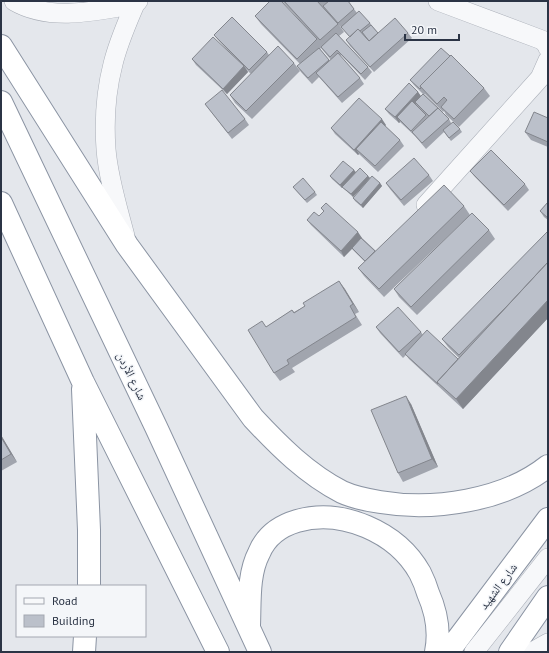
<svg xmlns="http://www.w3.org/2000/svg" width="549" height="653" font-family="'PT Sans','Noto Naskh Arabic',sans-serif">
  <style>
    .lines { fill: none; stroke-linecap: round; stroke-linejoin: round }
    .minor-casing { stroke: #a9aeb7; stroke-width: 20 }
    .highway-casing { stroke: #8b94a3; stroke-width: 24 }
    .minor { stroke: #f7f8fa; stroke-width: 19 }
    .highway { stroke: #fff; stroke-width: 22 }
    .wall { fill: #a1a5ae; fill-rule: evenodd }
    .shaded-wall { fill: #83868d }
    .building { fill: #bbc0ca; stroke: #83868d }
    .labels { text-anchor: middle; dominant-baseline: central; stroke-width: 3; stroke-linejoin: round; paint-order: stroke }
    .street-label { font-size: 12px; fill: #2b3445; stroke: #f4f6f9 }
  </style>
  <rect width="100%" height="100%" fill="#e4e7ec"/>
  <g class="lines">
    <!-- minor casing -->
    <g class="minor-casing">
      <path id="minor" d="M 14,1 C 50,22 96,11 135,4 L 138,1
        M 438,1 L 542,40 L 548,46 L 548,48
        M 426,205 L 540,78 L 548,60
        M 125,236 C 118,209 108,177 106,149 C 104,121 106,91 113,64 C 118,43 127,23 135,4
        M 474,652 L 548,558
        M 532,652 L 548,643"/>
    </g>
    <!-- highway casing -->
    <g class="highway-casing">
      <path id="highway" d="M 1,46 L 127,245 L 253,418 C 279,446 307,474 342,492 C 353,497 367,500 380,502 C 433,511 504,501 548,466
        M 1,102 L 156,427 L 260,652
        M 1,203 L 83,382 L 218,652
        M 83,389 L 89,530 L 89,586
        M 249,625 C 250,601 248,574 259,553 C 266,536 280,526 297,521 C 342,508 397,532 420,573 C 423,579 426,586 428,593 C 436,611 440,632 436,652
        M 84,652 L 85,636
        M 448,652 L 548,519
        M 510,652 L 548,597"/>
    </g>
    <!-- minor -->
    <use href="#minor" class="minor"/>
    <!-- highway -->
    <use href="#highway" class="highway"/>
  </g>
  <!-- wall -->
  <path class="wall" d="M 282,1 L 348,1 L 357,13 L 370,23 L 378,33 L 408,33 L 412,38 L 374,72 L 350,46 L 346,40 L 350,37 L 339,25 L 344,32 L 339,36 L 368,67 L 372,72 L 365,80 L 341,55 L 340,56 L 360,78 L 364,84 L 342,103 L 319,77 L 312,84 L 301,72 L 297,66 L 300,64 L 261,24 L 255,16 L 304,25 ZM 321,48 L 331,60 L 330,61 L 320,49 Z
    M 214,35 L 267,52 L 269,55 L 294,63 L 300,71 L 252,119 L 235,103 L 230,95 L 251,74 L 245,68 L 248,72 L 227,94 L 196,65 L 192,59 L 238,61 L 218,40 Z
    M 410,80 L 484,88 L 490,96 L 459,127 L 446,115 L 444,111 L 443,112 L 425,94 L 424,94 L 449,119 L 451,123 L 460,129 L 462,132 L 451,141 L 444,132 L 426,149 L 415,136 L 400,122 L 399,123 L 389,114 L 385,109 L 418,92 L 421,96 L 423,94 L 414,85 Z
    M 205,104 L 245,119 L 249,125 L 232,139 Z
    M 548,118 L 548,147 L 531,140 L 525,132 Z
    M 386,125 L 385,126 L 400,140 L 404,146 L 378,172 L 359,154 L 358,155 L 335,134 L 331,128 Z
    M 354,170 L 356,172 L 368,176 L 370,178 L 380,183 L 382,186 L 363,208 L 355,201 L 353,198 L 364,185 L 353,197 L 343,188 L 342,188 L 332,179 L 330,176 Z
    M 470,171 L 525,184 L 529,190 L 508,211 L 474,176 Z
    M 429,175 L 433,181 L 404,206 L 390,189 L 386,183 Z
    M 293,187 L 315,192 L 317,195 L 307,203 Z
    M 548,202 L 548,220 L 544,217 L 540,211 Z
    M 464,206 L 470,215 L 489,230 L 495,239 L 417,315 L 399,297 L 394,289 L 470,215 L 384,297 L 364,276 L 358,268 L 365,262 L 352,249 L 344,257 L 311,225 L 307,220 L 319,216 L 324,212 L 321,208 L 362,238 L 376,251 Z
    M 548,233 L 548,318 L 463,409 L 409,359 L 406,355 L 403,358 L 380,333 L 376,327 L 421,332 L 423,335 L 458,359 L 459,358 L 448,347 L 442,339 Z
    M 339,281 L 359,312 L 355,314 L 362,325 L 292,368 L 295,372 L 280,381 L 274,373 L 266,327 L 292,310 L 294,312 L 305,306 Z
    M 411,404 L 438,467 L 403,482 L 398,473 Z
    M 1,435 L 17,462 L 1,471 Z"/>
  <!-- shaded-wall -->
  <path class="shaded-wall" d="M 244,66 L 248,72 L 227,94 L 223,89 Z
    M 418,92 L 422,98 L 415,102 L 416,104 L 400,121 L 397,117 L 400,122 L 399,123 L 395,117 Z
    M 382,119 L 386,125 L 360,153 L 356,149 L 359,154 L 358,155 L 354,150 Z
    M 354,170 L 356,173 L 342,188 L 340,185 Z
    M 368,176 L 370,178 L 353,197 L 351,194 Z
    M 380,183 L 382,186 L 363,208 L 361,205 Z
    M 358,232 L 362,238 L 344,257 L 341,251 Z
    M 339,281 L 345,289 L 359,312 L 353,304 Z
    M 548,300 L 548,318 L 463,409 L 456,399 Z
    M 406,396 L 411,404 L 438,467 L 432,459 Z
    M 1,435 L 17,462 L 11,454 L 1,437 Z"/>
  <!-- building -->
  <path class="building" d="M 270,1 L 281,1 L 317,39 L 297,59 L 255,16 Z
    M 284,1 L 317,1 L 338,24 L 320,40 Z
    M 329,1 L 348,1 L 354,9 L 338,23 L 323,6 Z
    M 359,11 L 370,23 L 360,31 L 358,29 L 350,37 L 341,27 Z
    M 232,17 L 267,52 L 249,70 L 214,35 Z
    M 395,18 L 408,33 L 370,67 L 346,40 L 358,29 L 369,41 Z
    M 371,25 L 378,33 L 369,41 L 362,32 Z
    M 336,33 L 368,67 L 361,74 L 337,50 L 330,57 L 321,47 Z
    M 213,37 L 244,66 L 223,89 L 192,59 Z
    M 278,46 L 294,63 L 246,111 L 230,95 Z
    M 319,48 L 329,60 L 308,78 L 297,66 Z
    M 441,48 L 450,56 L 420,86 L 421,88 L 420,89 L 410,80 Z
    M 338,53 L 360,78 L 338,97 L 316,73 Z
    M 451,55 L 484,88 L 454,119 L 441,107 L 447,100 L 444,97 L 437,104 L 420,86 Z
    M 409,83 L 418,92 L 395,117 L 385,109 Z
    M 222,90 L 245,119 L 228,133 L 205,104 Z
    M 423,94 L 439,109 L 438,108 L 429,116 L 415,102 Z
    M 359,98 L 382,119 L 354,150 L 331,128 Z
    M 412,101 L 426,115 L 411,131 L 397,117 Z
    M 438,108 L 449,119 L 422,143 L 412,132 Z
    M 534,112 L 548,118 L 548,142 L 525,132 Z
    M 381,122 L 400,140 L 375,166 L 356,149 Z
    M 453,122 L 460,129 L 449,138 L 443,130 Z
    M 491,150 L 525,184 L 504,205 L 470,171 Z
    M 414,158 L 429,175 L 401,200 L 386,183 Z
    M 343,161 L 354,170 L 340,185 L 330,176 Z
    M 360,168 L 368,176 L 351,194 L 342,187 Z
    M 372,176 L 380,183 L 361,205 L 353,198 Z
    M 303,178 L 315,192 L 305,200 L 293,187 Z
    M 444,185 L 464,206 L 379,289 L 358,268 Z
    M 548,202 L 548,218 L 540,211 Z
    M 326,203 L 358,232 L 341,251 L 307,220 L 314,212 L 319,216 L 324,211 L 321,208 Z
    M 472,213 L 489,230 L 411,307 L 394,289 Z
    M 547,232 L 548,233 L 548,262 L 507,306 L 459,355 L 442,339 Z
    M 361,238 L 375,251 L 365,261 L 352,248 Z
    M 548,262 L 548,300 L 456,399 L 437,382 Z
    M 339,281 L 353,304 L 350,306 L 356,317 L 287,360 L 289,364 L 274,373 L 248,330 L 262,321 L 266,327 L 292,310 L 294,313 L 305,306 L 303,303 Z
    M 398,307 L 421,332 L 399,352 L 376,327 Z
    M 427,330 L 458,359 L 437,382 L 438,384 L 405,354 Z
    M 406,396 L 432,459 L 398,473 L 371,410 Z
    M 1,437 L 11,454 L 1,460 Z"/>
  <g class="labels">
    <!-- street labels -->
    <g class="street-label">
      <text transform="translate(132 376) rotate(64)">شارع الأردن</text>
      <text transform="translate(498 586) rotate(-53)">شارع الشهيد</text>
    </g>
  </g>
  <!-- border -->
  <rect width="549" height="653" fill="none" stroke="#2b3445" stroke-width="4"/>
  <!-- legend -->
  <rect x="16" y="585" width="130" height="52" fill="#f4f6f9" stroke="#a4a8b1"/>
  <rect x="24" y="598" width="20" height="6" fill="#f7f8fa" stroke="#a4a8b1"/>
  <text x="52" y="605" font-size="12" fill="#2b3445">Road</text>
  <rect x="24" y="615" width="20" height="12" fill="#bbc0ca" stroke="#a4a8b1"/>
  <text x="52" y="625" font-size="12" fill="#2b3445">Building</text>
  <!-- scale -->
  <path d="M405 34v6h54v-6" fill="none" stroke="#2b3445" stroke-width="2"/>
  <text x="411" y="34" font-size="12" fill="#2b3445" stroke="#f4f6f9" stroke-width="3" paint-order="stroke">20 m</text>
</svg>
